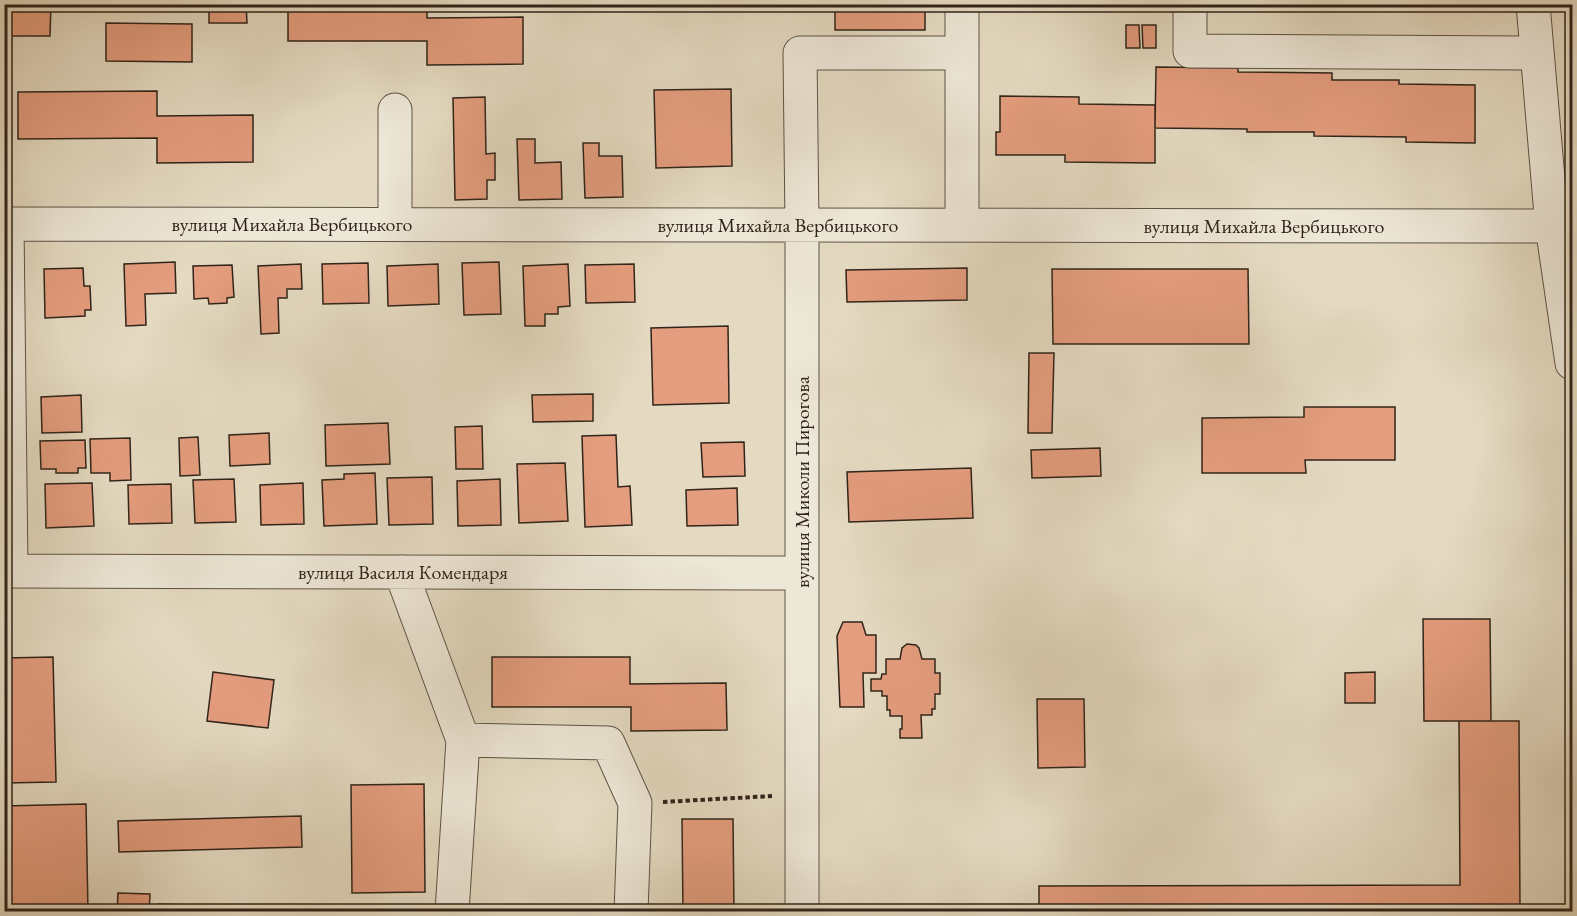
<svg xmlns="http://www.w3.org/2000/svg" width="1577" height="916" font-family="'EB Garamond',serif">
  <style>
    .building { fill: #e49d7e; stroke: #31241a; stroke-width: 1.5 }
    .lines { fill: none; stroke-linecap: round; stroke-linejoin: round }
    .minor-casing { stroke: #5e5244; stroke-width: 35 }
    .path { stroke: #31241a; stroke-width: 4; stroke-dasharray: 4.5 3; stroke-linecap: butt }
    .minor { stroke: #ede7d7; stroke-width: 33 }
    .labels { text-anchor: middle; dominant-baseline: central; stroke-width: 6; stroke-linejoin: round; paint-order: stroke }
    .street-label { font-size: 20px; fill: #31241a; stroke: #ede7d7 }
  </style>
  <rect width="100%" height="100%" fill="#e4dac1"/>
  <filter id="stains"><feTurbulence type="fractalNoise" baseFrequency=".00333" numOctaves="4"/><feColorMatrix values="0 0 0 0 .2 0 0 0 0 .09 0 0 0 0 .02 0 0 0 .5 -.17"/></filter>
  <radialGradient id="worn" r=".72"><stop offset=".6" stop-color="#630" stop-opacity="0"/><stop offset="1" stop-color="#630" stop-opacity=".3"/></radialGradient>
  <!-- building -->
  <path class="building" d="M 4,4 L 51,4 L 50,36 L 4,36 Z
    M 209,4 L 246,4 L 247,23 L 209,23 Z
    M 288,4 L 427,4 L 427,18 L 523,17 L 523,64 L 427,65 L 427,41 L 288,41 Z
    M 835,4 L 925,4 L 925,30 L 835,30 Z
    M 106,23 L 192,24 L 192,62 L 106,61 Z
    M 1126,25 L 1139,25 L 1140,48 L 1126,48 Z
    M 1142,25 L 1156,25 L 1156,48 L 1143,48 Z
    M 1156,67 L 1238,68 L 1238,72 L 1332,73 L 1332,80 L 1399,80 L 1399,84 L 1475,85 L 1475,143 L 1406,142 L 1406,137 L 1314,136 L 1314,132 L 1247,132 L 1247,129 L 1155,128 Z
    M 731,89 L 732,166 L 656,168 L 654,90 Z
    M 157,91 L 157,116 L 253,115 L 253,162 L 157,163 L 157,138 L 18,139 L 18,92 Z
    M 1000,96 L 1079,97 L 1079,104 L 1155,105 L 1155,163 L 1065,162 L 1065,155 L 996,155 L 996,132 L 1000,132 Z
    M 485,97 L 486,154 L 495,153 L 495,180 L 487,180 L 487,199 L 455,200 L 453,98 Z
    M 517,139 L 535,139 L 535,163 L 561,162 L 562,199 L 519,200 Z
    M 583,143 L 599,143 L 599,156 L 622,156 L 623,197 L 585,198 Z
    M 175,262 L 176,293 L 145,294 L 146,325 L 126,326 L 124,264 Z
    M 499,262 L 501,314 L 464,315 L 462,263 Z
    M 368,263 L 369,303 L 323,304 L 322,264 Z
    M 301,264 L 302,289 L 287,289 L 287,298 L 278,298 L 279,333 L 261,334 L 258,266 Z
    M 438,264 L 439,304 L 388,306 L 387,266 Z
    M 568,264 L 570,306 L 558,307 L 558,314 L 545,314 L 545,326 L 525,326 L 523,266 Z
    M 634,264 L 635,302 L 586,303 L 585,265 Z
    M 232,265 L 234,297 L 227,298 L 227,303 L 209,304 L 208,298 L 194,299 L 193,266 Z
    M 83,268 L 84,286 L 90,286 L 91,310 L 85,310 L 85,316 L 45,318 L 44,269 Z
    M 967,268 L 967,300 L 847,302 L 846,270 Z
    M 1052,269 L 1248,269 L 1249,344 L 1053,344 Z
    M 728,326 L 729,403 L 653,405 L 651,328 Z
    M 1029,353 L 1054,353 L 1052,433 L 1028,433 Z
    M 593,394 L 593,421 L 533,422 L 532,395 Z
    M 81,395 L 82,432 L 42,433 L 41,397 Z
    M 1304,407 L 1395,407 L 1395,460 L 1305,460 L 1306,473 L 1202,473 L 1202,418 L 1304,417 Z
    M 388,423 L 390,464 L 326,466 L 325,425 Z
    M 482,426 L 483,469 L 456,469 L 455,427 Z
    M 269,433 L 270,464 L 230,466 L 229,435 Z
    M 616,435 L 618,487 L 630,486 L 632,525 L 585,527 L 582,436 Z
    M 198,437 L 200,475 L 180,476 L 179,438 Z
    M 130,438 L 131,480 L 110,481 L 110,473 L 91,473 L 90,439 Z
    M 85,440 L 86,468 L 78,468 L 78,473 L 56,473 L 56,469 L 41,469 L 40,441 Z
    M 744,442 L 745,476 L 703,477 L 701,443 Z
    M 1100,448 L 1101,476 L 1032,478 L 1031,450 Z
    M 565,463 L 568,521 L 519,523 L 517,464 Z
    M 971,468 L 973,518 L 849,522 L 847,472 Z
    M 375,473 L 377,524 L 324,526 L 322,480 L 344,479 L 344,474 Z
    M 432,477 L 433,524 L 389,525 L 387,478 Z
    M 234,479 L 236,522 L 195,523 L 193,480 Z
    M 500,479 L 501,525 L 458,526 L 457,481 Z
    M 92,483 L 94,526 L 46,528 L 45,484 Z
    M 303,483 L 304,524 L 261,525 L 260,485 Z
    M 171,484 L 172,523 L 129,524 L 128,485 Z
    M 737,488 L 738,525 L 687,526 L 686,490 Z
    M 1423,619 L 1490,619 L 1491,721 L 1424,721 Z
    M 843,622 L 862,622 L 866,635 L 876,635 L 876,673 L 863,673 L 864,707 L 840,707 L 837,636 Z
    M 907,644 L 916,645 L 919,648 L 922,659 L 935,659 L 935,673 L 940,673 L 940,694 L 935,694 L 935,709 L 932,709 L 932,715 L 921,715 L 922,738 L 900,738 L 900,729 L 902,729 L 902,716 L 890,716 L 890,710 L 887,710 L 887,696 L 882,696 L 882,691 L 871,691 L 871,679 L 881,679 L 882,674 L 886,674 L 886,659 L 900,659 L 902,648 Z
    M 53,657 L 56,782 L 4,783 L 4,658 Z
    M 492,657 L 630,657 L 630,684 L 726,683 L 727,730 L 631,731 L 631,707 L 492,707 Z
    M 213,672 L 274,680 L 268,728 L 207,721 Z
    M 1375,672 L 1375,703 L 1345,703 L 1345,673 Z
    M 1037,699 L 1084,699 L 1085,767 L 1038,768 Z
    M 1459,721 L 1519,721 L 1520,912 L 1039,912 L 1039,886 L 1460,885 Z
    M 424,784 L 425,892 L 352,893 L 351,785 Z
    M 86,804 L 88,912 L 4,912 L 4,806 Z
    M 301,816 L 302,847 L 119,852 L 118,821 Z
    M 682,819 L 733,819 L 734,912 L 683,912 Z
    M 118,893 L 150,894 L 149,912 L 117,912 Z
    M 159,904 L 186,905 L 186,912 L 159,912 Z"/>
  <g class="lines">
    <!-- minor casing -->
    <g class="minor-casing">
      <path id="minor" d="M 1190,4 L 1190,51 L 1536,53
        M 1533,4 L 1552,226 L 1572,363
        M 395,110 L 395,224
        M 4,224 L 1552,226
        M 7,224 L 11,571
        M 962,225 L 962,4
        M 4,571 L 802,573
        M 401,572 L 463,740 L 452,912
        M 463,740 L 608,743 L 635,803 L 631,912
        M 802,912 L 802,225 L 800,53 L 962,53"/>
    </g>
    <!-- path -->
    <path class="path" d="M 663,802 L 772,796"/>
    <!-- minor -->
    <use href="#minor" class="minor"/>
  </g>
  <g class="labels">
    <!-- street labels -->
    <g class="street-label">
      <text x="292" y="224">вулиця Михайла Вербицького</text>
      <text x="778" y="225">вулиця Михайла Вербицького</text>
      <text x="1264" y="226">вулиця Михайла Вербицького</text>
      <text transform="translate(802 482) rotate(-90)">вулиця Миколи Пирогова</text>
      <text x="403" y="572">вулиця Василя Комендаря</text>
    </g>
  </g>
  <!-- margin -->
  <rect width="1577" height="916" fill="none" stroke="#e4dac1" stroke-width="24"/>
  <rect x="6" y="6" width="1565" height="904" fill="none" stroke="#31241a" stroke-width="3"/>
  <rect x="12" y="12" width="1553" height="892" fill="none" stroke="#31241a" stroke-width="1.5"/>
  <rect width="100%" height="100%" filter="url(#stains)"/>
  <rect width="100%" height="100%" fill="url(#worn)"/>
</svg>
